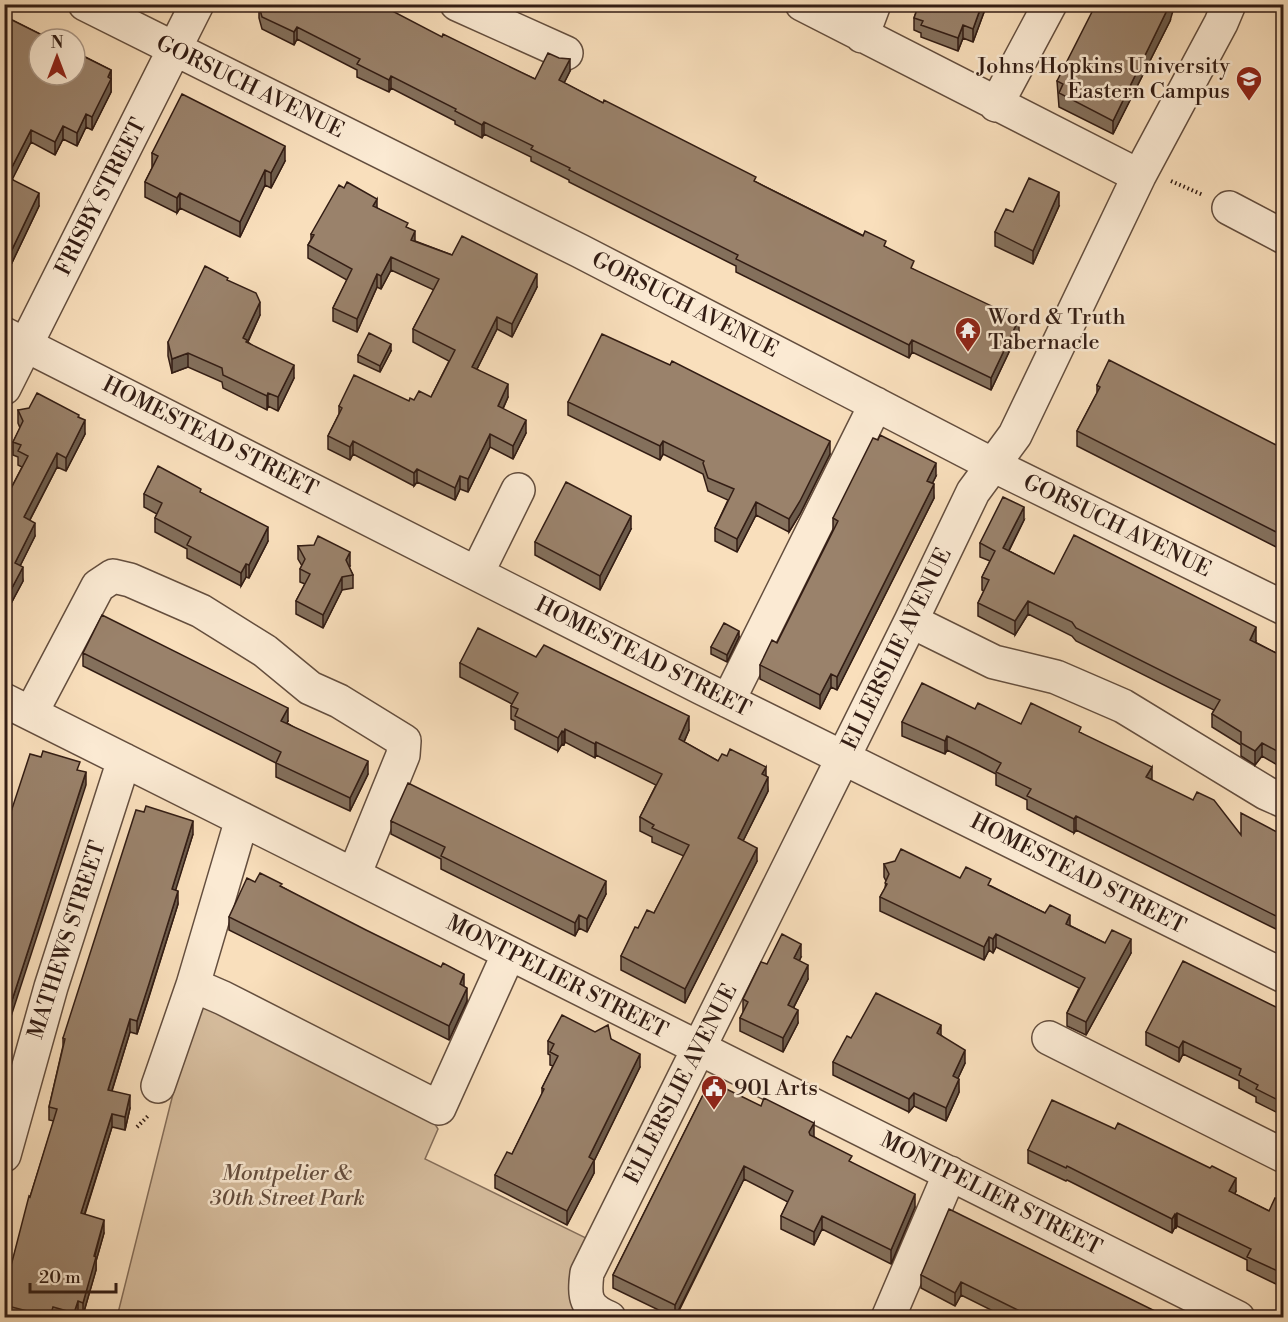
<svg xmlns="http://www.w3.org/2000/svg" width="1288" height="1322" font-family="'Libre Bodoni',serif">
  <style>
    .green { fill: #d7be9f; stroke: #856e5a; stroke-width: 1.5 }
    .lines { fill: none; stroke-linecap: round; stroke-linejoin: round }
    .minor-casing { stroke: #644e3e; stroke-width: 36 }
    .path { stroke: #331d14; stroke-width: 4; stroke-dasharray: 1.5 3; stroke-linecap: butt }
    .minor { stroke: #fbead3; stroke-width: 33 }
    .wall { fill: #84705c; stroke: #331d14; stroke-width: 1.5 }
    .shaded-wall { fill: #6c5b4b; stroke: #331d14; stroke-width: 1.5 }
    .building { fill: #9a826b; stroke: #331d14; stroke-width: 1.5 }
    .labels { text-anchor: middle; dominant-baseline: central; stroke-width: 5; stroke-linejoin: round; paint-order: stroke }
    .poi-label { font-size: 22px; fill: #331d14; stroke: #fbead3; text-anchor: start }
    .street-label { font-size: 22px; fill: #331d14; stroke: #fbead3 }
    .park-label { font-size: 22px; font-style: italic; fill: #644d3e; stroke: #fbead3 }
  </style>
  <rect width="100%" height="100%" fill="#f9dfbc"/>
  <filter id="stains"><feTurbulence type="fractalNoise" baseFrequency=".00333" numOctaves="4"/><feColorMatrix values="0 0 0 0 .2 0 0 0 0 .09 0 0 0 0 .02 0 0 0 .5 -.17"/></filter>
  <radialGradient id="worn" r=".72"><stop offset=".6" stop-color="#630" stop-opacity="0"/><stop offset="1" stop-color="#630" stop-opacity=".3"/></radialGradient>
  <!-- green -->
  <path class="green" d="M 196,994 L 424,1106 L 438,1129 L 425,1159 L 586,1238 C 571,1269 557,1288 585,1317 L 377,1318 L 367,1314 L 364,1318 L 131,1318 L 118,1313 L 180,1066 Z"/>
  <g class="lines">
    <!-- minor casing -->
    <g class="minor-casing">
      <path id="minor" d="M 85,4 L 580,251 L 993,465 L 1284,608
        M 457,4 L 566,53
        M 802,4 L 1139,176
        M 862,36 L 874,4
        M 996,105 L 1050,4
        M 1229,208 L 1284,237
        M 4,334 L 702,688 L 1284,976
        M 4,388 L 197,4
        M 477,573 L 518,490
        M 911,621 L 994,662 L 1056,677 L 1123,706 L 1266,793 L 1284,801
        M 4,700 L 1238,1318
        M 728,701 L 876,404
        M 31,713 L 98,586 L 113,576 L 130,580 L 201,611 L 265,651 L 310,688 L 339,701 L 404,741 L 403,755 L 354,875
        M 242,819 L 193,985 L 223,998 L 439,1108 L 509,953
        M 1049,1038 L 1284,1156
        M 158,1086 L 193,985
        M 4,1155 L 51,987 L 124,760
        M 609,1318 C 585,1308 584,1297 587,1273 L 911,621 L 973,492 L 1015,435 L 1139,176 L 1221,23 L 1229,4
        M 888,1318 L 950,1173"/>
    </g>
    <!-- path -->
    <path class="path" d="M 1171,181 L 1203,195
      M 137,1127 L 149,1115"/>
    <!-- minor -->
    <use href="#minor" class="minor"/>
  </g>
  <!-- wall -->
  <path class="wall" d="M 587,4 L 599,4 L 596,9 Z
    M 919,4 L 987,4 L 973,42 L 963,38 L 958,51 L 921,37 L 921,33 L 914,30 L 914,18 Z
    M 259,6 L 442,37 L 535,79 L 570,71 L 564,83 L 756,182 L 886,247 L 914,270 L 1019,331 L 991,390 L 912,352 L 909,358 L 736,272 L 736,266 L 569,182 L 569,180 L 531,161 L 531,157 L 484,134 L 482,138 L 455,124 L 455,121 L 391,88 L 389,92 L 357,77 L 357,70 L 297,39 L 294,45 L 262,29 L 259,18 Z
    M 4,16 L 111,70 L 111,92 L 92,130 L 86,127 L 77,146 L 63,139 L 55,155 L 31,142 L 12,179 L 39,206 L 8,271 L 6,270 Z
    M 1170,21 L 1113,134 L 1059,107 L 1057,81 Z
    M 152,153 L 285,161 L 271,188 L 265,185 L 240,237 L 180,208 L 177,213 L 145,197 L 145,182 L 152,168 Z
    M 1059,206 L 1033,264 L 995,246 L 995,232 L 1013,212 Z
    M 377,208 L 408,228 L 415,241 L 537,287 L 512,337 L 497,329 L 477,369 L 508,397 L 503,409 L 526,433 L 513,459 L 490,447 L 468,492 L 460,489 L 455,500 L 417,482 L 414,486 L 353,454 L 350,460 L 328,449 L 328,436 L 339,414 L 339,406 L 409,401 L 431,397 L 449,361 L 413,342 L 413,329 L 434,290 L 391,270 L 381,289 L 377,287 L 357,332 L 333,321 L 333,308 L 347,280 L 308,258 L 308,245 L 311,240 L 311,234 Z
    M 228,281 L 260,315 L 248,342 L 294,378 L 278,411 L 268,406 L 267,410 L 223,388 L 222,382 L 188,367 L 172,373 L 168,356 L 168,342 Z
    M 391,351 L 380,372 L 358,362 L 358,355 Z
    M 670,365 L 830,454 L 800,514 L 789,532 L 756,515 L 737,552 L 715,541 L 715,528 L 728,500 L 708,491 L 703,474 L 663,454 L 660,460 L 568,415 L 568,402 Z
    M 1097,385 L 1284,449 L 1284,551 L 1077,446 L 1077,431 L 1097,393 Z
    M 18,410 L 79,417 L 85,434 L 66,471 L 57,467 L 30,520 L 35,536 L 20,566 L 23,581 L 7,611 L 7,618 L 4,623 L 4,502 L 22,467 L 18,465 L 18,457 L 13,455 L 13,442 L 20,428 L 18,423 Z
    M 936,476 L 932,484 L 934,498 L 837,690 L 831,687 L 820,709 L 760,679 L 760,665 L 777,643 L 833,530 L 833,518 Z
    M 201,493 L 268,541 L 249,578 L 246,577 L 241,586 L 187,558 L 187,549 L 155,532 L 155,518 L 157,514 L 144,507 L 144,494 Z
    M 1024,520 L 1009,551 L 1054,574 L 1256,641 L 1255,642 L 1284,657 L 1284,757 L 1279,766 L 1262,756 L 1255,765 L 1241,756 L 1241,745 L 1212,727 L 1212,714 L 1214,710 L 1076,641 L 1072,636 L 1028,614 L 1015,635 L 978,616 L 978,603 L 984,591 L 982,590 L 982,577 L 990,561 L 980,557 L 980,543 Z
    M 631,529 L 600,590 L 535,555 L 535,542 Z
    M 298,546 L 350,566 L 349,567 L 353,575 L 353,588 L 342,590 L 323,628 L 296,614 L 296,601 L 305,584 L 300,582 L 300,569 L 302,566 L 298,559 Z
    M 739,637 L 727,662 L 711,654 L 711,647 Z
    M 83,653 L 288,721 L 287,723 L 368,774 L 350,811 L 276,777 L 276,763 L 83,666 Z
    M 536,657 L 689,730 L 684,742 L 718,761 L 766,776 L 768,791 L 743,841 L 757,861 L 685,1003 L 621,970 L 621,956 L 638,928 L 654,913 L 684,856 L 652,842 L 652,837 L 640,831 L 640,817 L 656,785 L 596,755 L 595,758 L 565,742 L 564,745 L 562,744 L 558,751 L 515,729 L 515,721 L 511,719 L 511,706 L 512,704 L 460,677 L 460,663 Z
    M 975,709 L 1021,724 L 1081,733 L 1151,780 L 1241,835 L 1284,839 L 1284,933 L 1076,830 L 1074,833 L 1027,809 L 1027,800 L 996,785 L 996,774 L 978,765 L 947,750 L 945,754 L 902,736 L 902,722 Z
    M 391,821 L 606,894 L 587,932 L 579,928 L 575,936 L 441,869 L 441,859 L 391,834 Z
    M 193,834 L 175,890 L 178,904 L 149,997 L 137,1034 L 130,1032 L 112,1091 L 130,1108 L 125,1130 L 112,1127 L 85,1214 L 104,1233 L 96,1261 L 96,1270 L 83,1315 L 78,1314 L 77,1317 L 4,1317 L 4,1293 L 30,1197 L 54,1121 L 49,1120 L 49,1107 L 63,1046 L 63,1038 Z
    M 884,864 L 960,878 L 991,886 L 1105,943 L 1131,953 L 1086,1035 L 1067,1026 L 1067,1013 L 1079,988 L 996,947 L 993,953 L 989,950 L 984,960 L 880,911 L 880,897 L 885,888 L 886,881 L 884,877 Z
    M 255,882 L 282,887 L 464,987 L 467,1001 L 449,1040 L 229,930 L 229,917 Z
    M 801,957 L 799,961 L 808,979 L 794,1007 L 798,1023 L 783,1052 L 740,1031 L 740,1018 L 743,1013 L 743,999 L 767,964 Z
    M 1284,1011 L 1284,1116 L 1256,1102 L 1256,1097 L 1239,1088 L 1239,1081 L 1183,1054 L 1179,1062 L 1146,1045 L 1146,1032 Z
    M 941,1035 L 965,1063 L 958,1078 L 959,1092 L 946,1121 L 914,1106 L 909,1112 L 833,1075 L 833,1062 Z
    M 611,1039 L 640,1067 L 594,1161 L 594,1173 L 567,1225 L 495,1188 L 495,1175 L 512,1154 L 542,1094 L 542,1088 L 553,1066 L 550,1065 L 550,1055 L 548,1054 L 548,1041 Z
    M 710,1081 L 813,1136 L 915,1207 L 891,1264 L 822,1229 L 814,1245 L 781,1229 L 781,1216 L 788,1202 L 744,1179 L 676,1317 L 673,1317 L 613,1288 L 613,1275 Z
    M 1028,1150 L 1236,1191 L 1235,1194 L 1269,1211 L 1284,1201 L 1284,1278 L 1280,1286 L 1247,1270 L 1247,1260 L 1177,1226 L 1176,1228 L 1175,1227 L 1172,1233 L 1067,1180 L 1066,1181 L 1028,1163 Z
    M 921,1275 L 1167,1317 L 1005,1317 L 961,1295 L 955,1306 L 921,1288 Z"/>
  <!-- shaded-wall -->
  <path class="shaded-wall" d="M 982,4 L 987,4 L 973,42 L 973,29 Z
    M 1170,4 L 1175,4 L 1170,21 L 1113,134 L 1113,121 Z
    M 963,25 L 963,38 L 958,51 L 958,38 Z
    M 297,27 L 297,39 L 294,45 L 294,32 Z
    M 570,59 L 570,71 L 559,93 L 559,80 Z
    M 111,70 L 111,92 L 92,130 L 92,117 Z
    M 391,76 L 391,88 L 389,92 L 389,80 Z
    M 86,114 L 86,127 L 77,146 L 77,133 Z
    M 484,122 L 484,134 L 482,138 L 482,125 Z
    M 63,126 L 63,139 L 55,155 L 55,142 Z
    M 31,130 L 31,142 L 7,190 L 7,177 Z
    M 285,146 L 285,161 L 271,188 L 271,173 Z
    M 265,170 L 265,185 L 240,237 L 240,222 Z
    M 1059,192 L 1059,206 L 1033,264 L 1033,251 Z
    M 39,193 L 39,206 L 8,271 L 8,258 Z
    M 180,193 L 180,208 L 177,213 L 177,198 Z
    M 377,199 L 377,212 L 373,206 Z
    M 415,231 L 415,244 L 411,240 Z
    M 6,257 L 6,270 L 4,272 L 4,259 Z
    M 391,257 L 391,270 L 381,289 L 381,276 Z
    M 377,274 L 377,287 L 357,332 L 357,319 Z
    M 537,274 L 537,287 L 512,337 L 512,324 Z
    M 260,302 L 260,315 L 247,343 L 243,338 Z
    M 497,317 L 497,329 L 472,379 L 472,367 Z
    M 1019,319 L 1019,331 L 991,390 L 991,378 Z
    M 912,340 L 912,352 L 909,358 L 909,345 Z
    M 391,344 L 391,351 L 380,372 L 380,366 Z
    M 188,353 L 188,367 L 172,373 L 172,359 Z
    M 294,365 L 294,378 L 278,411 L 278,397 Z
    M 508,384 L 508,397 L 498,419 L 498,406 Z
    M 268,393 L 268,406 L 267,410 L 267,396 Z
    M 85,420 L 85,434 L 66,471 L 66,458 Z
    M 526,420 L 526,433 L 513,459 L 513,446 Z
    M 490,434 L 490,447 L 468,492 L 468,479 Z
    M 353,441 L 353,454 L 350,460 L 350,447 Z
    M 663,441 L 663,454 L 660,460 L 660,446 Z
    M 830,441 L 830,454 L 800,514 L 789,532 L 789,519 Z
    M 57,453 L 57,467 L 24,531 L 24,517 Z
    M 936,463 L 936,476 L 927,494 L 927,481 Z
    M 417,469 L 417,482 L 414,486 L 414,473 Z
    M 460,476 L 460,489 L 455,500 L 455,488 Z
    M 934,484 L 934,498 L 837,690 L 837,677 Z
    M 756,502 L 756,515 L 737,552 L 737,539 Z
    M 1024,507 L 1024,520 L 1003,562 L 1003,548 Z
    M 631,516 L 631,529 L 600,590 L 600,576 Z
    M 35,523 L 35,536 L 15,576 L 15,563 Z
    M 268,527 L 268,541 L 249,578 L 249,565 Z
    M 350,552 L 350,566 L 346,573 L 346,560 Z
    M 246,564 L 246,577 L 241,586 L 241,573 Z
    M 23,567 L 23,581 L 7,611 L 7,618 L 4,623 L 4,603 Z
    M 342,577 L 342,590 L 323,628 L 323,615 Z
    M 1028,601 L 1028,614 L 1015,635 L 1015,621 Z
    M 1256,627 L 1256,641 L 1250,653 L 1250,640 Z
    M 739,631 L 739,637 L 727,662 L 727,655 Z
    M 831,674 L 831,687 L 820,709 L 820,695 Z
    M 288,708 L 288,721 L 281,734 L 281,721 Z
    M 689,716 L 689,730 L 679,753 L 679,739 Z
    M 565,729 L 565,742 L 564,745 L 564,732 Z
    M 562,731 L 562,744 L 558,751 L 558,738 Z
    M 947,736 L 947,750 L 945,754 L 945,741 Z
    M 596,742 L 596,755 L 595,758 L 595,744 Z
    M 1262,743 L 1262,756 L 1255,765 L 1255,751 Z
    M 1284,744 L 1284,757 L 1279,766 L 1279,752 Z
    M 368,761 L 368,774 L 350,811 L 350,798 Z
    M 766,767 L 766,780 L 762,774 Z
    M 1152,767 L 1152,780 L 1146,777 Z
    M 86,772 L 86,785 L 4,1038 L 4,1025 Z
    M 768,777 L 768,791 L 738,851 L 738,838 Z
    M 1076,816 L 1076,830 L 1074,833 L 1074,819 Z
    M 193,821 L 193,834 L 172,902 L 172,889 Z
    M 757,848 L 757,861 L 685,1003 L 685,989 Z
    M 606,881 L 606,894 L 587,932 L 587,919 Z
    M 178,891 L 178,904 L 137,1034 L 137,1021 Z
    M 579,915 L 579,928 L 575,936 L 575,923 Z
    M 1070,915 L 1070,928 L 1066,924 Z
    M 996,934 L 996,947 L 993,953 L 993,939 Z
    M 989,937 L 989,950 L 984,960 L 984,947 Z
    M 1131,939 L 1131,953 L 1086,1035 L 1086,1022 Z
    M 801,944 L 801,957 L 794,972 L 794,958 Z
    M 808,965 L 808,979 L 788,1018 L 788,1005 Z
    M 464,974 L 464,988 L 460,984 Z
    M 467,988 L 467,1001 L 449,1040 L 449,1026 Z
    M 798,1010 L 798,1023 L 783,1052 L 783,1038 Z
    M 130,1019 L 130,1032 L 108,1103 L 108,1090 Z
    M 941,1025 L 941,1038 L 937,1033 Z
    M 1183,1041 L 1183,1054 L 1179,1062 L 1179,1048 Z
    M 965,1050 L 965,1063 L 953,1089 L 953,1076 Z
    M 640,1054 L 640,1067 L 594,1161 L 594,1173 L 567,1225 L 567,1211 L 589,1157 Z
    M 959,1079 L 959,1092 L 946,1121 L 946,1108 Z
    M 914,1093 L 914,1106 L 909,1112 L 909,1099 Z
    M 130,1095 L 130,1108 L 125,1130 L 125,1117 Z
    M 112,1114 L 112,1127 L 81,1225 L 81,1213 Z
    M 814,1123 L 814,1136 L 809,1145 L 809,1132 Z
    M 744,1166 L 744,1179 L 675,1317 L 675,1305 Z
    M 1236,1178 L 1236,1191 L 1229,1205 L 1229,1191 Z
    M 915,1194 L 915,1207 L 891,1264 L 891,1250 Z
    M 1177,1213 L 1177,1226 L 1176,1228 L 1176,1215 Z
    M 1175,1214 L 1175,1227 L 1172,1233 L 1172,1219 Z
    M 822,1216 L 822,1229 L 814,1245 L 814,1232 Z
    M 104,1220 L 104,1233 L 96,1261 L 96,1270 L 83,1315 L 83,1303 Z
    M 1284,1265 L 1284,1278 L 1280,1286 L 1280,1272 Z
    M 961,1282 L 961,1295 L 955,1306 L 955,1293 Z
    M 78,1301 L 78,1314 L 77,1317 L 74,1317 L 74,1313 Z"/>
  <!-- building -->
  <path class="building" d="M 259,4 L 379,4 L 442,37 L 443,34 L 535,79 L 548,53 L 559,58 L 570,59 L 559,80 L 603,103 L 604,100 L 756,177 L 754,181 L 863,236 L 865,231 L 886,241 L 884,246 L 914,261 L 911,268 L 1019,319 L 991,378 L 912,340 L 909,345 L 736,259 L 738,255 L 569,170 L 570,168 L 531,149 L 533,146 L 484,122 L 482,125 L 455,111 L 456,109 L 391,76 L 389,80 L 357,64 L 360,59 L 297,27 L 294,32 L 262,17 L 259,6 Z
    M 919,4 L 982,4 L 973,29 L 963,25 L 958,38 L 921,25 L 923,21 L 914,18 Z
    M 1096,4 L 1170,4 L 1113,121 L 1059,93 L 1063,84 L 1057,81 Z
    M 4,16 L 50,39 L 39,39 L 39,75 L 75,75 L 75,52 L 111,70 L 108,77 L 111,79 L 92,117 L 86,114 L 77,133 L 63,126 L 55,142 L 31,130 L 7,177 L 39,193 L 8,258 L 6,257 L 4,259 Z
    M 182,94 L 285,146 L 271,173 L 265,170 L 240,222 L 180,193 L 177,198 L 145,182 L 158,156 L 152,153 Z
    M 1029,178 L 1059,192 L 1033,251 L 995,232 L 1006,209 L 1013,212 Z
    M 347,182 L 377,199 L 373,206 L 408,223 L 406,227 L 415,231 L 411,240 L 452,255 L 462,236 L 537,274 L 512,324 L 497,317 L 472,367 L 508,384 L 498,406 L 526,420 L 513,446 L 490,434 L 468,479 L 460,476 L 455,488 L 417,469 L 414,473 L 353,441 L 350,447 L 328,436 L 342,408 L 339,406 L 354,375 L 409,401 L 410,398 L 414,400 L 419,391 L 431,397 L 455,350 L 413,329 L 439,279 L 391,257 L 381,276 L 377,274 L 357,319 L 333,308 L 352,269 L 308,245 L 314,235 L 311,234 L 339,185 L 344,188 Z
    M 205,266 L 228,278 L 227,280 L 256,293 L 260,302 L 243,338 L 247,340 L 246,342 L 294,365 L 278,397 L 268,393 L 267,396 L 223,375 L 222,368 L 188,353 L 172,359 L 168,342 Z
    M 369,333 L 391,344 L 380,366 L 358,355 Z
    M 602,334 L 670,365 L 672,361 L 830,441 L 800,501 L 789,519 L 756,502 L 737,539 L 715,528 L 734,489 L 708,478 L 703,463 L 704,461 L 663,441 L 660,446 L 568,402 Z
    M 1109,360 L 1284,449 L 1284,536 L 1077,431 L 1100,387 L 1097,385 Z
    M 37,393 L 79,415 L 78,417 L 85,420 L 66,458 L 57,453 L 24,517 L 35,523 L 15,563 L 23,567 L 4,603 L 4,502 L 28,456 L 18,451 L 21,445 L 13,442 L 23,421 L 18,410 L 29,408 Z
    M 880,435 L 936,463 L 927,481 L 934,484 L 837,677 L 831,674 L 820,695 L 760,665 L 772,640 L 777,643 L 838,521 L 833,518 L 873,438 L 878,440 Z
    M 158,466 L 201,489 L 200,492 L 268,527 L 249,565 L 246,564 L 241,573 L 187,545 L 191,537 L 155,518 L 162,503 L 144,494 Z
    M 566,482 L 631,516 L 600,576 L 535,542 Z
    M 1003,497 L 1024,507 L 1003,548 L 1054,574 L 1074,535 L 1256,627 L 1250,640 L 1284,657 L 1284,744 L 1279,752 L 1262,743 L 1255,751 L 1241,743 L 1241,732 L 1212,714 L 1220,700 L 1076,628 L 1072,622 L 1028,601 L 1015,621 L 978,603 L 989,580 L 982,577 L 995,551 L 980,543 Z
    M 318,536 L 350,552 L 346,560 L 353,575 L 342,577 L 323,615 L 296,601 L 310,574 L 300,569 L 305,559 L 298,546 L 314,545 Z
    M 102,615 L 288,708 L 281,721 L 368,761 L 350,798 L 276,763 L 281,752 L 83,653 Z
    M 724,623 L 739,631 L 727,655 L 711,647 Z
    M 478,628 L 536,657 L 544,645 L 689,716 L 679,739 L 718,761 L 722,754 L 727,756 L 730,749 L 766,767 L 762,774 L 768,777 L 738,838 L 757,848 L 685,989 L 621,956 L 635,927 L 638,928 L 647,910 L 654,913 L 689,845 L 652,828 L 654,825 L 640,817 L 662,774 L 596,742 L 595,744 L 565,729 L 564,732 L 562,731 L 558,738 L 515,716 L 518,709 L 511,706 L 518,693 L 460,663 Z
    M 922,683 L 975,709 L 978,703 L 1021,724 L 1031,703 L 1081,727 L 1079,732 L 1152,767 L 1146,777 L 1193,800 L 1197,792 L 1214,800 L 1241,835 L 1241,813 L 1277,832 L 1284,839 L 1284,920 L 1076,816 L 1074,819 L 1027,796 L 1031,789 L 996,772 L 1001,763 L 978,751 L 947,736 L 945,741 L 902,722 Z
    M 43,751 L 80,762 L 77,770 L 86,772 L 4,1025 L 4,833 L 30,754 L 41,757 Z
    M 408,783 L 606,881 L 587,919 L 579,915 L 575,923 L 441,856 L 445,847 L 391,821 Z
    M 146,806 L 193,821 L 172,889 L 178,891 L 149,984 L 137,1021 L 130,1019 L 108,1090 L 130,1095 L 125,1117 L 112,1114 L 81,1213 L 104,1220 L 94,1256 L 96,1257 L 83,1303 L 78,1301 L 74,1313 L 53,1307 L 50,1317 L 4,1305 L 4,1293 L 29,1196 L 30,1197 L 57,1109 L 49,1107 L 65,1039 L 63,1038 L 136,810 L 144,812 Z
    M 901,849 L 960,878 L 966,867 L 991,879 L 988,885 L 1045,913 L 1050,905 L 1070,915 L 1066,924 L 1105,943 L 1112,930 L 1131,939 L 1086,1022 L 1067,1013 L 1085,978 L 996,934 L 993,939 L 989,937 L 984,947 L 880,897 L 887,884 L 885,883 L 889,874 L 884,864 L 895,861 Z
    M 260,873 L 282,884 L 280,886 L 366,930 L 441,967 L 443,963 L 464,974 L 460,984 L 467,988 L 449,1026 L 229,917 L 247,878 L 255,882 Z
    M 782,934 L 801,944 L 794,958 L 808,965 L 788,1005 L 798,1010 L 783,1038 L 740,1018 L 748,1002 L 743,999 L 761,962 L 767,964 Z
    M 1183,961 L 1284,1011 L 1284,1103 L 1256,1089 L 1258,1085 L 1239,1075 L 1241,1069 L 1183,1041 L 1179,1048 L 1146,1032 Z
    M 876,993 L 941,1025 L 937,1033 L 965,1050 L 953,1076 L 959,1079 L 946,1108 L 914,1093 L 909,1099 L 833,1062 L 847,1036 L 851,1038 Z
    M 562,1015 L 595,1032 L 608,1025 L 611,1039 L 640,1054 L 589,1157 L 594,1160 L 567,1211 L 495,1175 L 507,1152 L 512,1154 L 544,1089 L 542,1088 L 558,1056 L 550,1052 L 554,1044 L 548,1041 Z
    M 710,1081 L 761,1106 L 764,1098 L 814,1123 L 809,1132 L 810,1135 L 852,1156 L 849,1161 L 915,1194 L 891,1250 L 822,1216 L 814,1232 L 781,1216 L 793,1191 L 744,1166 L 675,1305 L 613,1275 Z
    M 1052,1100 L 1115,1129 L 1118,1123 L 1210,1168 L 1212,1166 L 1236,1178 L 1229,1191 L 1269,1211 L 1275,1198 L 1284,1201 L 1284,1265 L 1280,1272 L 1247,1257 L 1251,1249 L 1177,1213 L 1176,1215 L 1175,1214 L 1172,1219 L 1067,1166 L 1066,1168 L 1028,1150 Z
    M 949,1209 L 1167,1317 L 1032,1317 L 961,1282 L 955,1293 L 921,1275 Z"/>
  <!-- icons -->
  <defs>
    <g id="university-pin" transform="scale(1.35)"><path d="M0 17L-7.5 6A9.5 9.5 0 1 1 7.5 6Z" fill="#8f2418" stroke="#fbead3"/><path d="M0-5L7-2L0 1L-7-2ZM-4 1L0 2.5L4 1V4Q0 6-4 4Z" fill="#fff"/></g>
    <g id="temple-pin" transform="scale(1.35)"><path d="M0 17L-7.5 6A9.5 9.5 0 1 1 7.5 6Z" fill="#8f2418" stroke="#fbead3"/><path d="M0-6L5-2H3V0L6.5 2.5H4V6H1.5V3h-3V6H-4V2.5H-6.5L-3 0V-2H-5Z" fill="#fff"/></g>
    <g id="civic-pin" transform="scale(1.35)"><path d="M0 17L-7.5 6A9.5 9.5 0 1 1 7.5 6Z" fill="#8f2418" stroke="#fbead3"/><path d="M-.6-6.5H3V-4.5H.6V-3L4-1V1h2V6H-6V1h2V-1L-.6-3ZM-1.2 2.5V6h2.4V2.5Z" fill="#fff"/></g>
  </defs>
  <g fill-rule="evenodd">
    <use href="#university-pin" x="1249" y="79"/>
    <use href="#temple-pin" x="968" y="330"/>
    <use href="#civic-pin" x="714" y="1088"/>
  </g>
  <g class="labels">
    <!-- poi labels -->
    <g class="poi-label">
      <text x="1230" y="66" text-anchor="end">Johns Hopkins University<tspan x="1230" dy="25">Eastern Campus</tspan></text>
      <text x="988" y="317">Word &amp; Truth<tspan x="988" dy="25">Tabernacle</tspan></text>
      <text x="734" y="1088">901 Arts</text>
    </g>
    <!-- street labels -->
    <g class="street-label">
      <text transform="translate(250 87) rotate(26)">GORSUCH AVENUE</text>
      <text transform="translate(101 197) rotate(-63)">FRISBY STREET</text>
      <text transform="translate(685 305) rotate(27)">GORSUCH AVENUE</text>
      <text transform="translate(210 437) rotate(27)">HOMESTEAD STREET</text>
      <text transform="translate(1117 526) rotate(26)">GORSUCH AVENUE</text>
      <text transform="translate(897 649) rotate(-64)">ELLERSLIE AVENUE</text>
      <text transform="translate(643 657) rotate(27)">HOMESTEAD STREET</text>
      <text transform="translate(1078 874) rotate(27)">HOMESTEAD STREET</text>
      <text transform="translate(67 940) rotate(-72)">MATHEWS STREET</text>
      <text transform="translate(557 977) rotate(27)">MONTPELIER STREET</text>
      <text transform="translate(681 1084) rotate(-63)">ELLERSLIE AVENUE</text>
      <text transform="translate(991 1194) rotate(27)">MONTPELIER STREET</text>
    </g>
    <!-- park labels -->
    <g class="park-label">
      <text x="287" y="1173">Montpelier &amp;<tspan x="287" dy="25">30th Street Park</tspan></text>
    </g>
  </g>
  <!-- margin -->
  <rect width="1288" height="1322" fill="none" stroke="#f9dfbc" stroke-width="24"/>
  <rect x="6" y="6" width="1276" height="1310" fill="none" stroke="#331d14" stroke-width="3"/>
  <rect x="12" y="12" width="1264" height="1298" fill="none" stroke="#331d14" stroke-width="1.5"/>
  <!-- north arrow -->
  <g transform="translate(57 57)"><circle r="28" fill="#fbead3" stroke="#ab9887" stroke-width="1.5"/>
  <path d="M0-4.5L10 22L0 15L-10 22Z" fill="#8f2418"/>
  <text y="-9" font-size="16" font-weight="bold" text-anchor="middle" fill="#331d14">N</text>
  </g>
  <!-- scale -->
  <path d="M30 1283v9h86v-9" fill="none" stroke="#331d14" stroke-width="3"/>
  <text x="39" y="1283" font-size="18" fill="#331d14" stroke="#fbead3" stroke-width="4.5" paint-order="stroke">20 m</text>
  <rect width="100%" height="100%" filter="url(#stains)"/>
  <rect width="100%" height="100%" fill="url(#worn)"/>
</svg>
